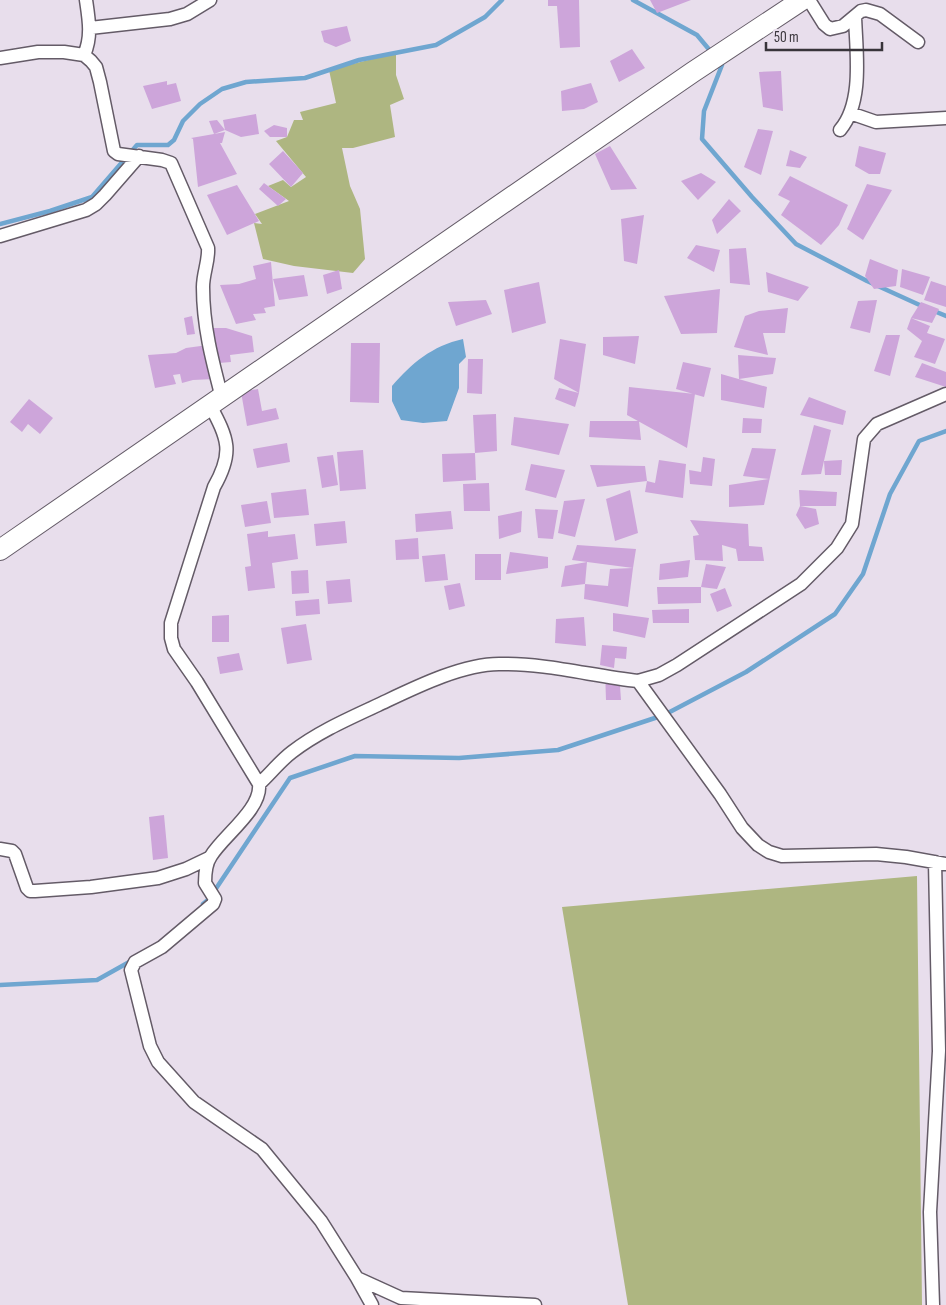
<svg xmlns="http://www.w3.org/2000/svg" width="946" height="1305" font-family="'Sofia Sans Condensed',sans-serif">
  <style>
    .green { fill: #aeb681 }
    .water { fill: #6fa6d0 }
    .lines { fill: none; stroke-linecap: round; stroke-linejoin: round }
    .stream { stroke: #6fa6d0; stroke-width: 4.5 }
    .building { fill: #cda5da }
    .street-casing { stroke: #645b67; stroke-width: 15 }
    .primary-casing { stroke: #645b67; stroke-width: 22 }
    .street { stroke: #fff; stroke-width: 12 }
    .primary { stroke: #fff; stroke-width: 20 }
  </style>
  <rect width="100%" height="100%" fill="#e8deec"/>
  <!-- green -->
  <path class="green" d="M 396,53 L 396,75 L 404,99 L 390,105 L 395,137 L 353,148 L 342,148 L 350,186 L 360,209 L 365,259 L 353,273 L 294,266 L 263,259 L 254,223 L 262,224 L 255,214 L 289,201 L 268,186 L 283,180 L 291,187 L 306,177 L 276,141 L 287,137 L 294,120 L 303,120 L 300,112 L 336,103 L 329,70 Z
    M 917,876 L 922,1305 L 628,1305 L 562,907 Z"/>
  <!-- water -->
  <path class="water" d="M 463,339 L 466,357 L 459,364 L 459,388 L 447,421 L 423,423 L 401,420 L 392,401 L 392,386 C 412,363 432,346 463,339 Z"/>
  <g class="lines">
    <!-- stream -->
    <path class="stream" d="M 633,0 L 697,35 L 712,53
      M 718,60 L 722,65 L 704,111 L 702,139 L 752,197 L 796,244 L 867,281 L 924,307
      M 0,224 L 50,211 L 92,197 L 137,145 L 168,145 L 174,140 L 183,121 L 200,104 L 222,89 L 246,82 L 305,78 L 359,60 L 436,45 L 485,17 L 502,0
      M 934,311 L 946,316
      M 203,904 L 209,899 L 290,778 L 355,756 L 459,758 L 558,750 L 664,715 L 746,672 L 835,614 L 863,574 L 890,494 L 919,441 L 946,431
      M 0,985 L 97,980 L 131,961"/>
  </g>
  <!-- building -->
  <path class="building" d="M 548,0 L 579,0 L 580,47 L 560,48 L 557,6 L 548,6 Z
    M 650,0 L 691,0 L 657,13 Z
    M 347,26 L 351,41 L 336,47 L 324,42 L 321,31 Z
    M 632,49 L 645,68 L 619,82 L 610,61 Z
    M 781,71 L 783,111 L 763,107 L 759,72 Z
    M 167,81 L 167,85 L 176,83 L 181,101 L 152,109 L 143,86 Z
    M 591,83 L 598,102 L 584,109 L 562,111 L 561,91 Z
    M 256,114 L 259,134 L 241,137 L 225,130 L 214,134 L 225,132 L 222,143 L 220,143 L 237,174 L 198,187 L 193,139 L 191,138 L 214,134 L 209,121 L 217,120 L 225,130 L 223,120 Z
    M 274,125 L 287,128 L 287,137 L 270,137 L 264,131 Z
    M 758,129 L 773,131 L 761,175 L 744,167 Z
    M 610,146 L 637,189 L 611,190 L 595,154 Z
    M 859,146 L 886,153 L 880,174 L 869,174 L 855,166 Z
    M 790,150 L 807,157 L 800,168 L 786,166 Z
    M 283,151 L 303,173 L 291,187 L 269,164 Z
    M 701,173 L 716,182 L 698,200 L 681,181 Z
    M 790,176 L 848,205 L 839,225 L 821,245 L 781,215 L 790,201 L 778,195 Z
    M 264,183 L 268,186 L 286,199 L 278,206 L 259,189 Z
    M 867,184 L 892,190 L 863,240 L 847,229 Z
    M 237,185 L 259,221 L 227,235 L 207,195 Z
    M 729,199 L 741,211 L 717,234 L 712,220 Z
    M 644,215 L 637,264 L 624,261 L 621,219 Z
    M 696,245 L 720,250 L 714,272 L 687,258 Z
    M 746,248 L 750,285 L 730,283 L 729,249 Z
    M 870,259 L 898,270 L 896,286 L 874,289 L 865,276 Z
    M 271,262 L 275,306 L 264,308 L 266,313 L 253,314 L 256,320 L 236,324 L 220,285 L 239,284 L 256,279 L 253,266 Z
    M 902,269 L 930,277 L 923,295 L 900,287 Z
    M 339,270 L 342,289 L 327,294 L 323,275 Z
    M 766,272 L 809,287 L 798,301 L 768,292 Z
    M 304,275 L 308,296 L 279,300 L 273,279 Z
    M 931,281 L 946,286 L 946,307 L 924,300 Z
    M 539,282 L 546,323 L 512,333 L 504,290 Z
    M 720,289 L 717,333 L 681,334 L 664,296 Z
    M 486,300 L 492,314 L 456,326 L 448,302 Z
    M 877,300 L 870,333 L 850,328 L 858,301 Z
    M 921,302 L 939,309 L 932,323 L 911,318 L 930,326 L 927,333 L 945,339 L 935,364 L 914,357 L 922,341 L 907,329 L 911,318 Z
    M 788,308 L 785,333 L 763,333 L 768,355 L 734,347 L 745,316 L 759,311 Z
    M 192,316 L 195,334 L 187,335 L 184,318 Z
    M 213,328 L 226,328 L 252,336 L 254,352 L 230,355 L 231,362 L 219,363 Z
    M 886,335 L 900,335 L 890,376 L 874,371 Z
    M 639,336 L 635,364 L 603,355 L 603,337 Z
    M 560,339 L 586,344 L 579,393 L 554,379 Z
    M 351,343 L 380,343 L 379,403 L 350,402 Z
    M 208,345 L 214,379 L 193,380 L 182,383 L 180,374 L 173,375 L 176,384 L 155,388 L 148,355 L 176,353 L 186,348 Z
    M 738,355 L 776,358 L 773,374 L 739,379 Z
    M 468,359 L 483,359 L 482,394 L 467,393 Z
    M 683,362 L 711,368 L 704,397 L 676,389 Z
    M 922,363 L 946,372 L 946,387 L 915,377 Z
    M 721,374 L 767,387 L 764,408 L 721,400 Z
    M 629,387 L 695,394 L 687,448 L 627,415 Z
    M 559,388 L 579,393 L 575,407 L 555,399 Z
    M 258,389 L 262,411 L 276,408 L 279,419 L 247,426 L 241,392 Z
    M 809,397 L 846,411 L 843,425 L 800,415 Z
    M 29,399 L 53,418 L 40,434 L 28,424 L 22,432 L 10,422 Z
    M 496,414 L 497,451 L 475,453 L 473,415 Z
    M 514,417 L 569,424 L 559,455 L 511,445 Z
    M 743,418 L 762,419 L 761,433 L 742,433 Z
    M 590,421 L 639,421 L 641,440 L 589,437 Z
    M 814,425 L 831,430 L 821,474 L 801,475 Z
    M 287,443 L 290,462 L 257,468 L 253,449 Z
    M 752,448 L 776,449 L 764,505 L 729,507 L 729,485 L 769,479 L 743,476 Z
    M 363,450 L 366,489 L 340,491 L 337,452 Z
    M 475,453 L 476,480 L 443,482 L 442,454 Z
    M 333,455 L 338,485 L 322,488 L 317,457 Z
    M 703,457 L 715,459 L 712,486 L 690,484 L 689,470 L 701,472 Z
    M 659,460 L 686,464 L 683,498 L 645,492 L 647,481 L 597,487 L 590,465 L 645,466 L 647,481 L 655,483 Z
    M 842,460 L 841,475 L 825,475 L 824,461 Z
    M 531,464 L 565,470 L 556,498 L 525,490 Z
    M 489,483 L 490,511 L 464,511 L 463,484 Z
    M 306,489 L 309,515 L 274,518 L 271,493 Z
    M 630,490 L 638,533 L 615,541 L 606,499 Z
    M 799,490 L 837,492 L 836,506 L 800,506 Z
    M 585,499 L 575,537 L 558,533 L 564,501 Z
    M 267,501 L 271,523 L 245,527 L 241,505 Z
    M 800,506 L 816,509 L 819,524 L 805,529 L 796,515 Z
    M 535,509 L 558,510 L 553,539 L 538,538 Z
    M 451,511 L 453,529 L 416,532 L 415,514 Z
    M 522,511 L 521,532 L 499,539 L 498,516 Z
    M 690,520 L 748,524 L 749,546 L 762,547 L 764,561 L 738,561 L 736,549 L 722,545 L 723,561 L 695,560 L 693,536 L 699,535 Z
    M 345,521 L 347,543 L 316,546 L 314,524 Z
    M 268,531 L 268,537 L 295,534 L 298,559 L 272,563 L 275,588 L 248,591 L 245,567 L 251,566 L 247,534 Z
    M 418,538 L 419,559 L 396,560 L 395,540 Z
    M 577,545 L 636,549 L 633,568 L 572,560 Z
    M 510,552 L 548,557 L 548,568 L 506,574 Z
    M 445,554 L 448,580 L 425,582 L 422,556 Z
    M 475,554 L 501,554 L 501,580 L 475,580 Z
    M 690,560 L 688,577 L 659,580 L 660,564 Z
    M 587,562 L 585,584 L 608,586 L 610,569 L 633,568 L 628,607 L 584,599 L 585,584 L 561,587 L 565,566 Z
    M 706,564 L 726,567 L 717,589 L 701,587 Z
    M 308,570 L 309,593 L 292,594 L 291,571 Z
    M 350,579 L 352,602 L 328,604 L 326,581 Z
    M 460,583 L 465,606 L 449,610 L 444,586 Z
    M 657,587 L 701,587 L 701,603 L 658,604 Z
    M 725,588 L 732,606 L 717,612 L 710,594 Z
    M 319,599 L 320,614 L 296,616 L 295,601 Z
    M 689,609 L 689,623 L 653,623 L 652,610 Z
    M 613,613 L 649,618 L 645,638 L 613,631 Z
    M 229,615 L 229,642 L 212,642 L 212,616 Z
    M 584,617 L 586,646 L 555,643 L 556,619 Z
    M 306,624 L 312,660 L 287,664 L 281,628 Z
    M 602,645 L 627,647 L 626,659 L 615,658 L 614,668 L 600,665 Z
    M 239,653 L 243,670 L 220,674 L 217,657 Z
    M 605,671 L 619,672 L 621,700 L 606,700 Z
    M 164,815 L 168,858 L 153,860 L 149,817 Z"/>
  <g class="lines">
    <!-- street casing -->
    <g class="street-casing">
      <path id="street" d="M 809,0 L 824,24 L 830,29 L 843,26 L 861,11 L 866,10 L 880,14 L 918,42
        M 90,28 L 170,19 L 187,14 L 210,0
        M 84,55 C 92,37 89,20 86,0
        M 0,58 L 38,52 L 64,52 L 84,55 L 91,61 L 96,67 L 100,82 L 114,151 L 118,154 L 162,160 L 171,163 L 208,248 C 209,261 203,273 203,287 C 203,326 212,360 222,398
        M 850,113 L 876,122 L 946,118
        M 840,130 C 864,102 856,51 855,16
        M 0,236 L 86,210 L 96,204 L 105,195 L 139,156
        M 210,405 C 228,439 234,452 214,487 L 171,623 L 171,638 L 174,649 L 197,682 L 259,784 C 262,809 223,836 211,856 C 206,863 205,875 205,883 L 215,899 L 213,904 L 162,947 L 135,962 L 131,970 L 150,1046 L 158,1062 L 194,1102 L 262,1149 L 321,1221 L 357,1278 L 372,1305
        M 638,681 L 659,675 L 677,665 L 801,584 L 837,548 L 852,524 L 864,439 L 877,424 L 946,394
        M 259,784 C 270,774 280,761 292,752 C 318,732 348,719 378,705 C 412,689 461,664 499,664 C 546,663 592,676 638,681 L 720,794 L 742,828 L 758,845 L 769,852 L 782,856 L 876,854 L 906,857 L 946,864
        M 0,849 L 12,851 L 15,854 L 27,888 L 30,891 L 35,891 L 91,887 L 158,878 L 186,869 L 209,858
        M 357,1278 L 401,1298 L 535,1305
        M 933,1305 L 930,1212 L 939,1051 L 935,862"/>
    </g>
    <!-- primary casing -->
    <g class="primary-casing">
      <path id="primary" d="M 0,550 L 693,72 L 802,0"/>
    </g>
    <!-- street -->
    <use href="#street" class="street"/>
    <!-- primary -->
    <use href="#primary" class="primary"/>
  </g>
  <!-- scale -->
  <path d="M766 42v8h116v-8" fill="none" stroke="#38343a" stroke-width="2.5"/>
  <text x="774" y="42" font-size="15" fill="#38343a" stroke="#e8deec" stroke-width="4" paint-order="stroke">50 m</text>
</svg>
